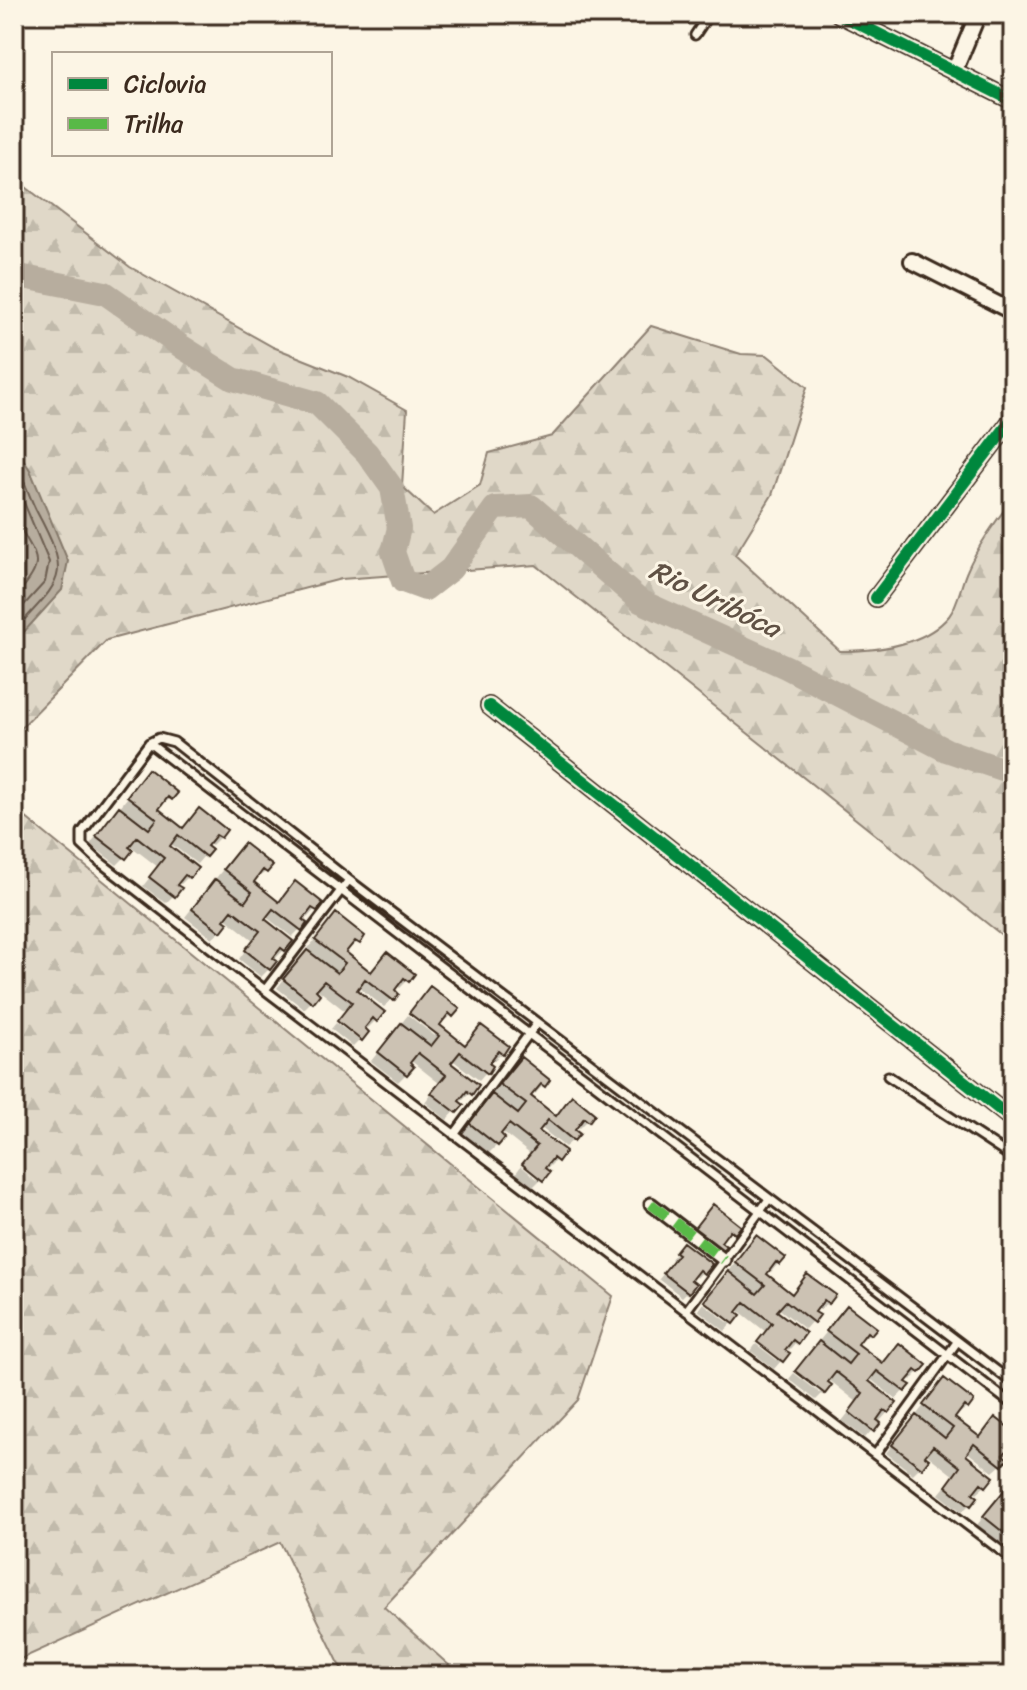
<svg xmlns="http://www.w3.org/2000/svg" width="1027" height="1690" font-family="Sriracha,sans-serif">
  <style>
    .forest { fill: url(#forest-firs); stroke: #8e8173; stroke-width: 2 }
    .water { fill: #b7ad9e; stroke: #85796b; stroke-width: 2 }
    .shadow { fill: #0003 }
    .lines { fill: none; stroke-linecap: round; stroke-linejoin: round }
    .shore { stroke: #6d5e51; stroke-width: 2 }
    .river { stroke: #b7ad9e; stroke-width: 24 }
    .building { fill: #ccc2b3; stroke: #3b2a1e; stroke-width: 2 }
    .service-casing { stroke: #3b2a1e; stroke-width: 13 }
    .pedestrian-casing { stroke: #3b2a1e; stroke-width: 17 }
    .minor-casing { stroke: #3b2a1e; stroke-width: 20 }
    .service { stroke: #fcf5e5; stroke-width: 7 }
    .pedestrian { stroke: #fcf5e5; stroke-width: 11 }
    .minor { stroke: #fcf5e5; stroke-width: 14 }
    .quiet { stroke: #58b947; stroke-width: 10; stroke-dasharray: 20 10; stroke-linecap: butt }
    .cycleway-casing { stroke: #fcf5e5; stroke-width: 17 }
    .cycleway { stroke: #00873e; stroke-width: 12 }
    .labels { text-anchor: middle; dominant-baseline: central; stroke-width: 6; stroke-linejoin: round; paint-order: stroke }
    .water-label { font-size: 28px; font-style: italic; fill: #605144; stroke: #fcf5e5 }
  </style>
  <defs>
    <pattern id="forest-firs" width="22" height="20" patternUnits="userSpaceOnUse" patternTransform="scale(2)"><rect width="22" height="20" fill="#e0d8c8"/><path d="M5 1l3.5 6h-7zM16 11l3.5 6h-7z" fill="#c1baab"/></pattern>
  </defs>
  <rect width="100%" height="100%" fill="#fcf5e5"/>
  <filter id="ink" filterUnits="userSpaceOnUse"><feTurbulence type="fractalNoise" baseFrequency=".0125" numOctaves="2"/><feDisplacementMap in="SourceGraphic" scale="16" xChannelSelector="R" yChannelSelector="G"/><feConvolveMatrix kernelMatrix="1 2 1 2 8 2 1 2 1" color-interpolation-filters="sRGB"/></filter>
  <g filter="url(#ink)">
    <!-- forest -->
    <path class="forest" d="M 14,178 L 130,267 L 273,347 L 348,377 L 407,410 L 402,486 L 433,515 L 480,485 L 489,453 L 552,436 L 651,326 L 741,354 L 767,355 L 807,387 L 772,495 L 735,555 L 840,651 C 876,651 924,646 949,616 C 958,605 961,584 967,571 C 978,545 996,521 1013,498 L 1013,944 L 536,565 L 341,579 L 107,640 L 14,735 Z
      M 14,808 L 613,1296 L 578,1400 L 384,1607 L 461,1676 L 345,1676 L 280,1542 L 14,1662 Z"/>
    <!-- water -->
    <path class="water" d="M 14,445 L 30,470 L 68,561 L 62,590 L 14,643 Z"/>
    <!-- shadow -->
    <path class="shadow" d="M 148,772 L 170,799 L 156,809 L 183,830 L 192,818 L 220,837 L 212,845 L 208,842 L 204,847 L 209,850 L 197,864 L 170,843 L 167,846 L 188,877 L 181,884 L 177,882 L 173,896 L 166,903 L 143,886 L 158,867 L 128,844 L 124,858 L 117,865 L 90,844 Z
      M 236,853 L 266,872 L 251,882 L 278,903 L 320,904 L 307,918 L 304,915 L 300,929 L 292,937 L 265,916 L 262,920 L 284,950 L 276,958 L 272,955 L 269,969 L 261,977 L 239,959 L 253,940 L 224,917 L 220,931 L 212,938 L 185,917 Z
      M 328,923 L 358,942 L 343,953 L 370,974 L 387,954 L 407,981 L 400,988 L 396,985 L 392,990 L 397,994 L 384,1007 L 357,986 L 354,990 L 376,1020 L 368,1028 L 364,1025 L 361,1039 L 353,1047 L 331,1029 L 336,1023 L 359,1040 L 359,1035 L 345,1011 L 316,988 L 312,1001 L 304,1009 L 277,988 Z
      M 430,989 L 452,1015 L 437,1026 L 464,1047 L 481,1027 L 501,1053 L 494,1061 L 490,1058 L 486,1072 L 479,1080 L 451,1059 L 448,1063 L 470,1093 L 462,1101 L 459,1098 L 456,1101 L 461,1105 L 447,1120 L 425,1102 L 439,1083 L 410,1060 L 406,1074 L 398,1082 L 371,1061 L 408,1015 L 435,1036 Z
      M 513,1067 L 548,1080 L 535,1094 L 532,1091 L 528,1096 L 555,1117 L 572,1098 L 587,1121 L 580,1128 L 576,1125 L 573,1140 L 565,1147 L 540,1127 L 536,1131 L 556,1160 L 548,1168 L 545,1165 L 541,1179 L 533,1187 L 516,1173 L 521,1166 L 537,1179 L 540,1176 L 530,1154 L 501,1131 L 497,1145 L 489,1153 L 462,1132 Z
      M 748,1245 L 783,1258 L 771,1272 L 768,1269 L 764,1275 L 791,1295 L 800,1284 L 828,1302 L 820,1310 L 816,1307 L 812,1321 L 805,1329 L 778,1308 L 775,1312 L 796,1342 L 789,1350 L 785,1347 L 782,1350 L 787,1354 L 774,1369 L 751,1351 L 756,1344 L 777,1360 L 780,1358 L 766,1332 L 733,1306 L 738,1316 L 725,1331 L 698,1310 L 703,1303 L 729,1323 L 732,1320 L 720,1282 Z
      M 678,1250 L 709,1264 L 697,1278 L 693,1275 L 687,1292 L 682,1297 L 659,1279 L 674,1261 L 671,1259 Z
      M 847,1307 L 870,1334 L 855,1344 L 882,1365 L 899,1346 L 919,1372 L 911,1380 L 908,1377 L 904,1382 L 908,1386 L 896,1399 L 869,1378 L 866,1382 L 888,1412 L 865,1438 L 842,1421 L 857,1402 L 828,1379 L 823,1393 L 816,1400 L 789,1379 L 794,1373 L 820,1393 L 823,1390 L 811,1351 Z
      M 937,1389 L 967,1408 L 952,1418 L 979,1439 L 1013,1433 L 1013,1448 L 1008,1453 L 1005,1450 L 1001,1455 L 1001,1465 L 993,1472 L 966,1451 L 963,1455 L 985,1486 L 977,1493 L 973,1490 L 970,1504 L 962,1512 L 939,1494 L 954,1476 L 925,1453 L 921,1466 L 913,1474 L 886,1453 Z
      M 1013,1494 L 1013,1537 L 1004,1546 L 977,1525 L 999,1497 Z"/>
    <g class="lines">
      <!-- shore -->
      <path class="shore" d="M 14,460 C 24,477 28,495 37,512 C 73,579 61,579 14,631
        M 14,479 L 49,562 L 45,582 L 14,616
        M 14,514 C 32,558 53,556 14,598"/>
      <!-- river -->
      <path class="river" d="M 14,275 L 105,293 L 182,347 L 233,379 L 317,403 L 367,453 L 392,488 L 399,528 L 393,552 L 403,581 L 425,589 L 451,569 L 495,508 L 531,506 L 640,601 L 786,667 L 946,750 L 1013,773"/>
    </g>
    <!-- building -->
    <path class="building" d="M 148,769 L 178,793 L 172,800 L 168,797 L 159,809 L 183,828 L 199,808 L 227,830 L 221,838 L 216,835 L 207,846 L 212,850 L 206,857 L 178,835 L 170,846 L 198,868 L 190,878 L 185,875 L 177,885 L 182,888 L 175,897 L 149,877 L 164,858 L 137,837 L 129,847 L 133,850 L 126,859 L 96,836 L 119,806 L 149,829 L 157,819 L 127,796 Z
      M 244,843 L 273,866 L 267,873 L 263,870 L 254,882 L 279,902 L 295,881 L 323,903 L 317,911 L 312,908 L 303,920 L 307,923 L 302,931 L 273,909 L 265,919 L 293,941 L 285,951 L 281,948 L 273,958 L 277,961 L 270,970 L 245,950 L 260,931 L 232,910 L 224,920 L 228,923 L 221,932 L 192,909 L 215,879 L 245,902 L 252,892 L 223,869 Z
      M 336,913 L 365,936 L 360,944 L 355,941 L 346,952 L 371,972 L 387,952 L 415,974 L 409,982 L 404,978 L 395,990 L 399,994 L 394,1001 L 365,979 L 357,990 L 385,1012 L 377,1022 L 373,1018 L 365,1028 L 369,1032 L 362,1041 L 337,1021 L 352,1002 L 324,981 L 316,990 L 320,994 L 313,1003 L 283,979 L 307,950 L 337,973 L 345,963 L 315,940 Z
      M 430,986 L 460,1009 L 453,1017 L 449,1013 L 440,1025 L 465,1045 L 481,1025 L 509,1046 L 503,1055 L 498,1051 L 489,1063 L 493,1066 L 488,1074 L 460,1052 L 451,1063 L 479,1085 L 472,1095 L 467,1091 L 459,1101 L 464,1105 L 457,1113 L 431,1093 L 446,1075 L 418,1053 L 410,1063 L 414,1067 L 407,1075 L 378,1052 L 401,1023 L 431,1046 L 439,1036 L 409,1013 Z
      M 521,1057 L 550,1080 L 545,1087 L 541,1084 L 531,1096 L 556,1116 L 572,1095 L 595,1114 L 589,1122 L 584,1118 L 575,1130 L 580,1134 L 574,1141 L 548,1120 L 539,1131 L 566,1151 L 558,1162 L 553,1158 L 545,1168 L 550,1172 L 543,1181 L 522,1164 L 537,1146 L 509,1124 L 501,1134 L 505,1138 L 498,1146 L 469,1123 L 492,1094 L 518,1114 L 526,1104 L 499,1084 Z
      M 713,1204 L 741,1226 L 735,1234 L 730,1230 L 721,1242 L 726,1246 L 720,1253 L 692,1231 Z
      M 756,1235 L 786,1258 L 780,1265 L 776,1262 L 767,1274 L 792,1294 L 807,1274 L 836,1295 L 829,1304 L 824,1300 L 815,1312 L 820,1315 L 814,1323 L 786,1301 L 777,1311 L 806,1333 L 798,1344 L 793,1340 L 785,1350 L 790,1353 L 783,1362 L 757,1342 L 772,1323 L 745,1302 L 737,1312 L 741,1315 L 734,1324 L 704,1301 L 728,1271 L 757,1294 L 765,1285 L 735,1262 Z
      M 683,1242 L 712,1264 L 704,1274 L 699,1270 L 691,1280 L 696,1284 L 689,1293 L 663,1273 L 678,1254 L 675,1252 Z
      M 847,1305 L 877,1328 L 871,1335 L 867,1332 L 858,1344 L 883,1363 L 899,1343 L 927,1365 L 920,1373 L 916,1370 L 906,1382 L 911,1385 L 905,1392 L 877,1371 L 869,1381 L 897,1403 L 889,1413 L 884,1410 L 877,1420 L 881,1423 L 874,1432 L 849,1412 L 863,1393 L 836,1372 L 828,1382 L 832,1385 L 825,1394 L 795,1371 L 819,1341 L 848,1364 L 856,1354 L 826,1331 Z
      M 944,1378 L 974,1401 L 968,1409 L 964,1406 L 955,1418 L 980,1437 L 995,1417 L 1013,1431 L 1013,1444 L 1003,1455 L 1008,1459 L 1002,1466 L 974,1444 L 966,1455 L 994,1477 L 986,1487 L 981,1483 L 973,1493 L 978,1497 L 971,1506 L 946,1486 L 960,1467 L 933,1446 L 925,1456 L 929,1459 L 922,1468 L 892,1445 L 916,1415 L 945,1438 L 953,1428 L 923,1405 Z
      M 1007,1487 L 1013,1492 L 1013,1540 L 983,1516 Z"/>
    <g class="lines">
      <!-- service casing -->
      <g class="service-casing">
        <path id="service" d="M 695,35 L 709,14
          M 149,743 L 1013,1405
          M 265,990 L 349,880
          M 888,1076 L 1013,1158
          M 454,1135 L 537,1023
          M 686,1311 L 769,1199
          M 1013,1383 L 349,880 L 174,742 L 159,738 L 149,743 L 82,832 L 82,845 L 100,862 L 265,990 L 1013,1560
          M 875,1455 L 957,1342"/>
      </g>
      <!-- pedestrian casing -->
      <g class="pedestrian-casing">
        <path id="pedestrian" d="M 651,1204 L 724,1260"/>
      </g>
      <!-- minor casing -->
      <g class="minor-casing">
        <path id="minor" d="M 839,14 L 1013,101
          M 954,72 L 978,14
          M 912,261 L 1013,312
          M 876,598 L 1013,418
          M 489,706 L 1013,1120"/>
      </g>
      <!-- service -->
      <use href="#service" class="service"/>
      <!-- pedestrian -->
      <use href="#pedestrian" class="pedestrian"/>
      <!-- minor -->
      <use href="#minor" class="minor"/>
      <!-- quiet -->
      <path class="quiet" d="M 651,1204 L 724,1260"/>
      <!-- cycleway casing -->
      <g class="cycleway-casing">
        <path id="cycleway" d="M 839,14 L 1013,101
          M 876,598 L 1013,418
          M 489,706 L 1013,1120"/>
      </g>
      <!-- cycleway -->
      <use href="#cycleway" class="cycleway"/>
    </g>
  </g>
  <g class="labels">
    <!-- water labels -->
    <g class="water-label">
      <text transform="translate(715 599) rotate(26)">Rio Uribóca</text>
    </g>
  </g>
  <!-- margin -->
  <rect width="1027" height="1690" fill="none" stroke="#fcf5e5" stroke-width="48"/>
  <rect x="24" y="24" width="979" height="1642" fill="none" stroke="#3b2a1e" stroke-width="3" filter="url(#ink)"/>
  <!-- legend -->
  <rect x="52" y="52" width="280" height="104" fill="#fcf5e5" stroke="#afa495" stroke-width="2"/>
  <rect x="68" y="78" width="40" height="12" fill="#00873e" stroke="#afa495" stroke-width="2"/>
  <text x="124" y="92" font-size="24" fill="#3b2a1e">Ciclovia</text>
  <rect x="68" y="118" width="40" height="12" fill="#58b947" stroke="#afa495" stroke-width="2"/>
  <text x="124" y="132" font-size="24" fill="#3b2a1e">Trilha</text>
</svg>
